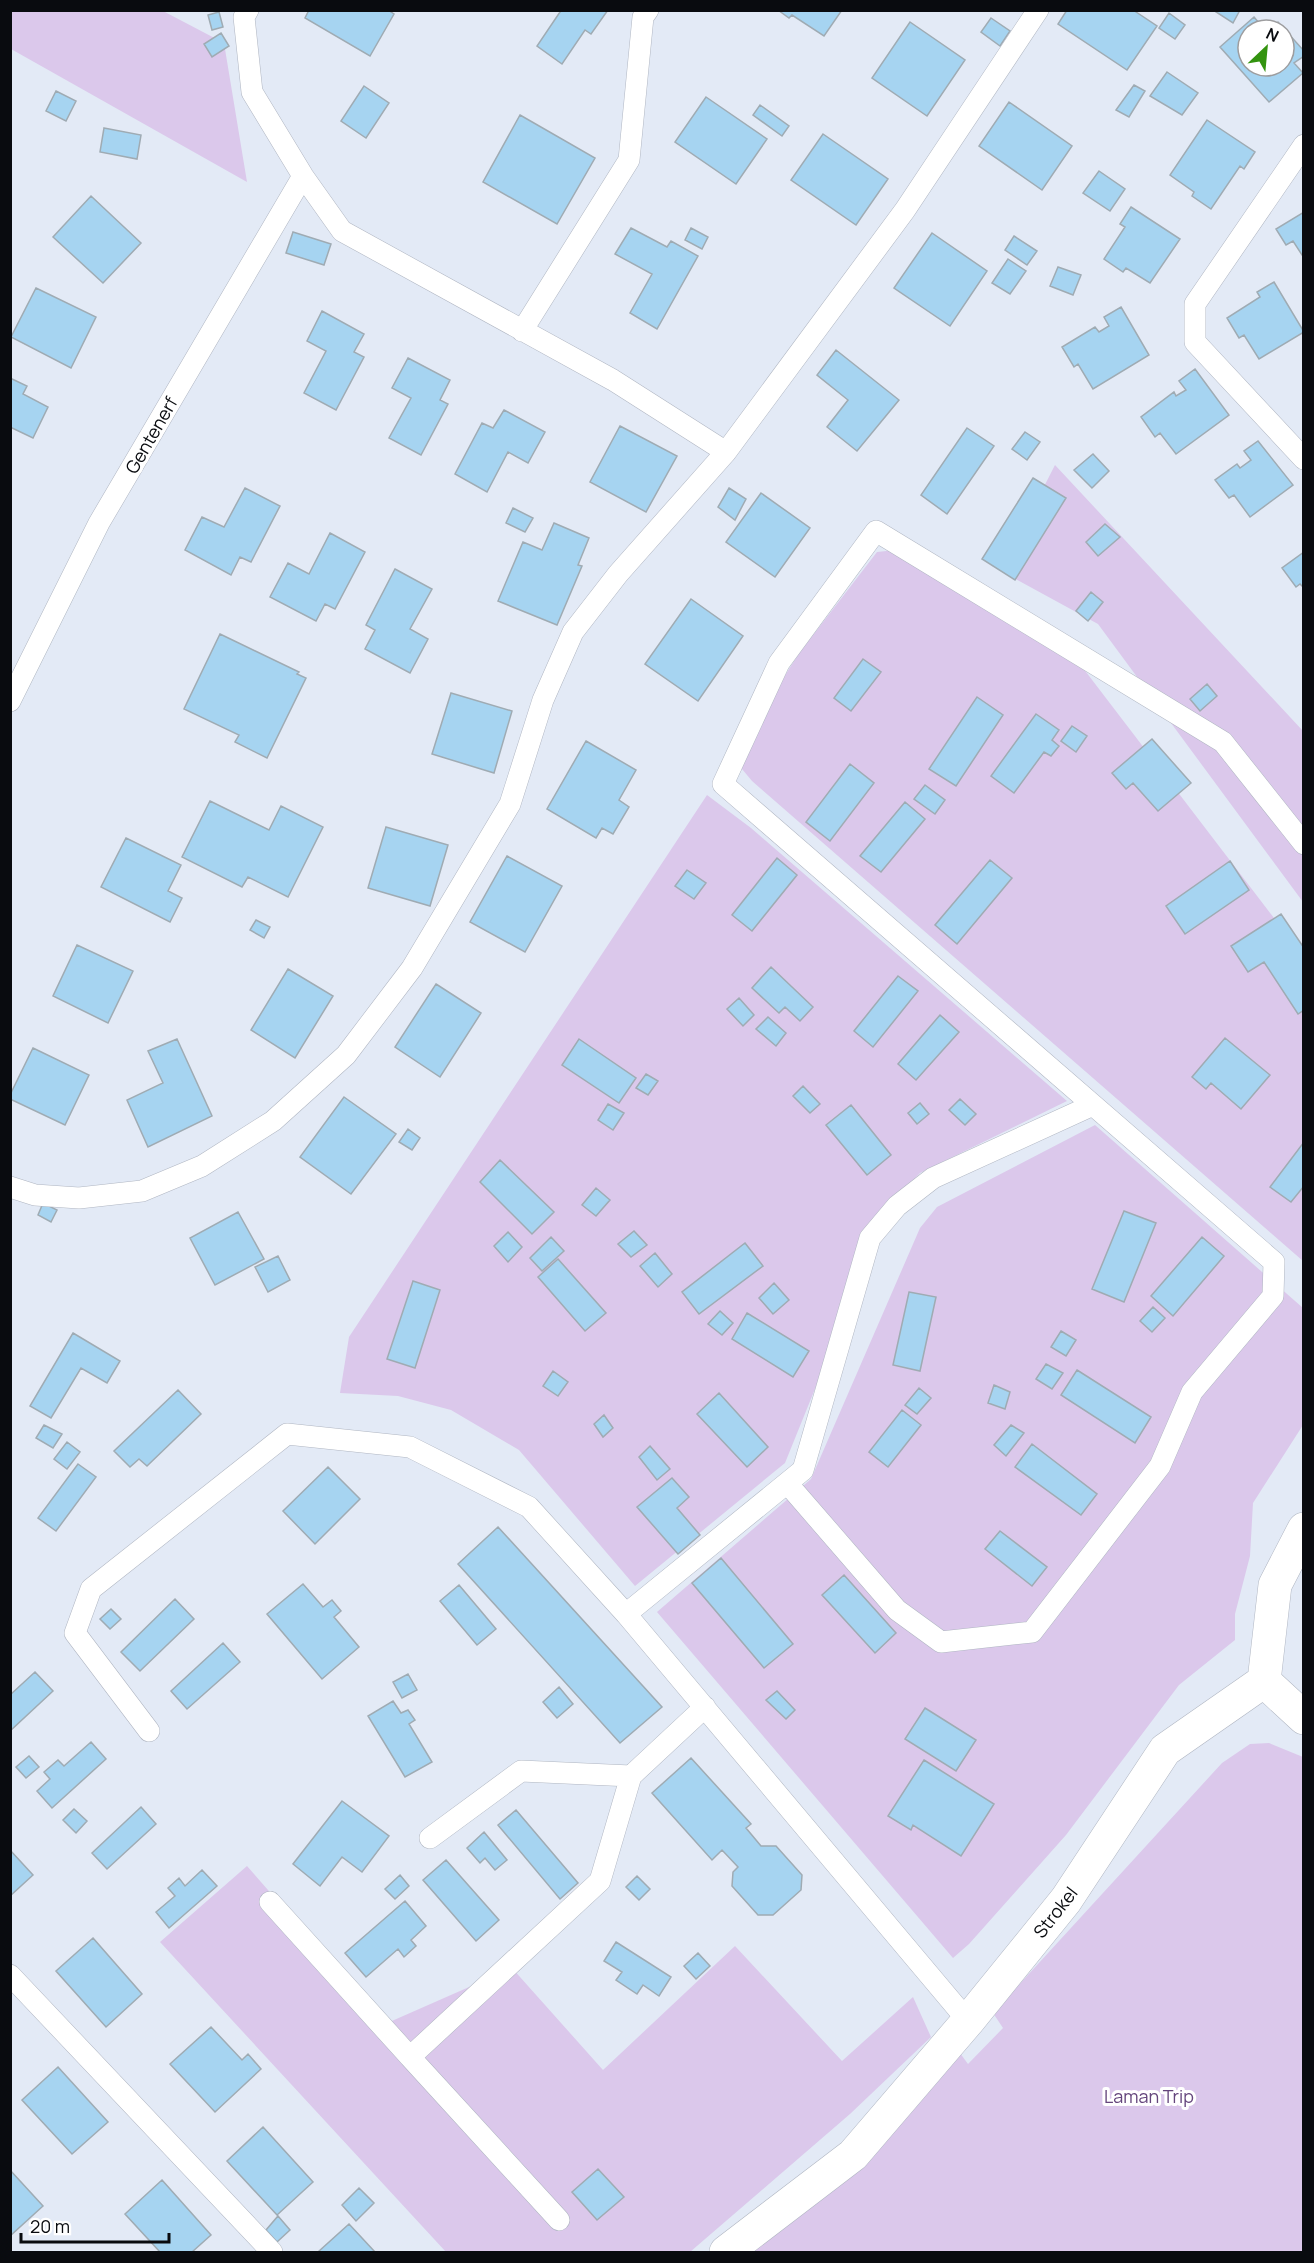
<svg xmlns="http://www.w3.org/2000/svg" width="1314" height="2263" font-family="Manrope,sans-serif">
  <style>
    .green { fill: #dbc8eb }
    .building { fill: #a6d4f1; stroke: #9fabb3; stroke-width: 1.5 }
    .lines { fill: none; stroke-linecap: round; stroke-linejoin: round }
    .lane-casing { stroke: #b0b6c2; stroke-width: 22 }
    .street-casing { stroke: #b0b6c2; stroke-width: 34 }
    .lane { stroke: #fff; stroke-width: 21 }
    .street { stroke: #fff; stroke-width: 33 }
    .labels { text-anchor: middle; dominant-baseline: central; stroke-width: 6; stroke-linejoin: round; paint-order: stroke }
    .street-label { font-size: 18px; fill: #090b0f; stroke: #fff }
    .park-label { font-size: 18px; fill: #64457c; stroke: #fff }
  </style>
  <rect width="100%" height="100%" fill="#e3eaf6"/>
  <!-- green -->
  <path class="green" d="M 11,10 L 163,11 L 224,43 L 247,182 L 11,49 Z
    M 1055,465 L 1303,731 L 1303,902 L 1098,624 L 1001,571 Z
    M 896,550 L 1070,651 L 1303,956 L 1303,1261 L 752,781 L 732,757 L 800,652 L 877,552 Z
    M 707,795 L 751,828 L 1067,1101 L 920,1173 L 889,1206 L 785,1463 L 635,1586 L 519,1450 L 451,1410 L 398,1396 L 340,1393 L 349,1337 Z
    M 1095,1125 L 1303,1308 L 1303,1425 L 1253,1503 L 1250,1556 L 1235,1614 L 1235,1640 L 1179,1685 L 1066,1835 L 969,1944 L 953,1958 L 657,1612 L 811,1479 L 920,1228 L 937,1207 Z
    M 1269,1743 L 1303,1757 L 1303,2252 L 749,2252 L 957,2049 L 968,2064 L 1003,2028 L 993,2013 L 1222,1763 L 1250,1744 Z
    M 247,1866 L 385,2024 L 512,1968 L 603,2070 L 735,1946 L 842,2061 L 913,1997 L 931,2037 L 850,2114 L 690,2252 L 446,2252 L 160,1942 Z"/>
  <!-- building -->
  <path class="building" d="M 309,10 L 388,10 L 394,14 L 370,56 L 305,18 Z
    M 558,10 L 608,10 L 591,34 L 585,30 L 562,64 L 537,46 L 560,12 Z
    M 778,10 L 842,10 L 824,36 L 792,15 L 789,18 Z
    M 1067,10 L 1133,10 L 1157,26 L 1127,70 L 1058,24 Z
    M 1213,10 L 1240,10 L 1233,23 Z
    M 219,12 L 223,27 L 212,30 L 208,15 Z
    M 1169,13 L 1185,25 L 1175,39 L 1159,28 Z
    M 1254,17 L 1265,30 L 1248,30 L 1248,66 L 1284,66 L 1284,30 L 1270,30 L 1278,22 L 1304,51 L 1304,56 L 1294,63 L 1303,73 L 1269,102 L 1220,47 Z
    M 991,18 L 1010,31 L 1000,46 L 981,32 Z
    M 910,22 L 965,60 L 927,116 L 872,78 Z
    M 221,33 L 229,46 L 212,57 L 204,44 Z
    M 1167,72 L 1198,93 L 1182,115 L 1150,96 Z
    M 1134,85 L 1145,91 L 1129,117 L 1116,110 Z
    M 364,86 L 389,103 L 366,138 L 341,121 Z
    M 56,91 L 76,101 L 66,121 L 46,111 Z
    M 706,97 L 767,139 L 736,184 L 675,142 Z
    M 1009,102 L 1072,146 L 1042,190 L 979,146 Z
    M 760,105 L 789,126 L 782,136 L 753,115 Z
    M 520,115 L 595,158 L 557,224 L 483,182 Z
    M 1207,120 L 1255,152 L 1244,169 L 1240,166 L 1211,209 L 1192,196 L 1194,192 L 1170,175 Z
    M 104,128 L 141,135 L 137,159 L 100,152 Z
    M 823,134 L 888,179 L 856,225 L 791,180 Z
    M 1099,171 L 1125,189 L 1110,211 L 1083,193 Z
    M 91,196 L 141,243 L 103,283 L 53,237 Z
    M 1131,207 L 1180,239 L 1150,283 L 1126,268 L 1123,272 L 1104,259 L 1125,227 L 1120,224 Z
    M 1304,212 L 1304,258 L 1293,241 L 1286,245 L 1276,229 Z
    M 631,228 L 667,247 L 671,241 L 698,256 L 657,329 L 630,313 L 652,274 L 615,254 Z
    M 691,228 L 708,237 L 702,249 L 685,240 Z
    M 293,232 L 331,244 L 324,265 L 286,253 Z
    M 932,233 L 987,271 L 950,326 L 894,288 Z
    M 1014,236 L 1037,251 L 1027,265 L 1005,250 Z
    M 1008,259 L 1026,271 L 1010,294 L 992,283 Z
    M 1058,267 L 1081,275 L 1073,295 L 1050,286 Z
    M 1274,282 L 1304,332 L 1259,359 L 1244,335 L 1239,338 L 1227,318 L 1260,297 L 1257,292 Z
    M 36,288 L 96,317 L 71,368 L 11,337 Z
    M 1121,307 L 1149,355 L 1093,389 L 1078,364 L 1074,367 L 1062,347 L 1095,327 L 1099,332 L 1109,326 L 1104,317 Z
    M 322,311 L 364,334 L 354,352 L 364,357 L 336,410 L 304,393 L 326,351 L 307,341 Z
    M 836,350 L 899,400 L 857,451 L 827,427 L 848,400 L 817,375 Z
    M 408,358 L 450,380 L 440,400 L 448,404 L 421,455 L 389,438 L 411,398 L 392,388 Z
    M 1195,369 L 1229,415 L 1176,454 L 1160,433 L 1155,437 L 1141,417 L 1174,392 L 1176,396 L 1186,390 L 1179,381 Z
    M 10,378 L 27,386 L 23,394 L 48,407 L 33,438 L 10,427 Z
    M 504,410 L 545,432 L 528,463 L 508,452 L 487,492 L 455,474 L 482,423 L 493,428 Z
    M 620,426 L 677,456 L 646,512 L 590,482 Z
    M 967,428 L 994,446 L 947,514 L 921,495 Z
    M 1025,432 L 1040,442 L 1027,460 L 1012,449 Z
    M 1258,441 L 1293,485 L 1250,517 L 1234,495 L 1229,498 L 1215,480 L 1237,464 L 1240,468 L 1251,460 L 1244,451 Z
    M 1093,454 L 1109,471 L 1092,488 L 1074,470 Z
    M 1033,478 L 1066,498 L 1015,580 L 982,559 Z
    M 245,488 L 280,506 L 251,562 L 240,557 L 231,575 L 185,550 L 202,517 L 224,527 Z
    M 729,488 L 746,499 L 735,520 L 718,507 Z
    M 761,493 L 810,528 L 775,577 L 726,542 Z
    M 513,508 L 533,518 L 525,532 L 506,523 Z
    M 554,523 L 589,538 L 578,565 L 582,566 L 557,625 L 498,601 L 523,542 L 542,550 Z
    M 1105,524 L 1120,537 L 1098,556 L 1086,542 Z
    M 330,533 L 365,552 L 335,609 L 325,604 L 316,621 L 270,597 L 288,563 L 309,574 Z
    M 1304,552 L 1304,588 L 1300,584 L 1296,587 L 1282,568 Z
    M 395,569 L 432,589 L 410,629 L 428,639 L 410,673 L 365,649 L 375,630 L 366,625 Z
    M 1091,592 L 1103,602 L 1088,621 L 1076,611 Z
    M 691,599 L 743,636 L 698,701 L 645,664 Z
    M 220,634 L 299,672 L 297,674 L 306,678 L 267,758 L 235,742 L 239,735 L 184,709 Z
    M 863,659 L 881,672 L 851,711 L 834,698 Z
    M 1207,684 L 1217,696 L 1200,711 L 1190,699 Z
    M 451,693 L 512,711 L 494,773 L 432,754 Z
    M 977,697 L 1003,715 L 956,786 L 929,769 Z
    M 1036,714 L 1059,730 L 1052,740 L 1059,746 L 1051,756 L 1044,752 L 1014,793 L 991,776 Z
    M 1072,726 L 1087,736 L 1076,752 L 1061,741 Z
    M 1152,739 L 1191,783 L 1158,811 L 1133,783 L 1126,789 L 1112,773 Z
    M 586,741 L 636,770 L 619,800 L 629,807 L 613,834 L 602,828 L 596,838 L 547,809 Z
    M 850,764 L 874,783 L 830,841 L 806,822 Z
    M 925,785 L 945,800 L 935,814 L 914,799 Z
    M 210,801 L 269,830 L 281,806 L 323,827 L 288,897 L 248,877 L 242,887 L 182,857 Z
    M 905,802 L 925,819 L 881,872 L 860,856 Z
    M 386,827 L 448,845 L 430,906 L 368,888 Z
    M 126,838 L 181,865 L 168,891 L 182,898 L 170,922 L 101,887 Z
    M 507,856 L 562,886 L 525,952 L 470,922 Z
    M 777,858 L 797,875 L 752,931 L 732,915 Z
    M 990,860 L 1012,878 L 957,944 L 935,925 Z
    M 1230,861 L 1249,890 L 1185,934 L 1166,906 Z
    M 687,870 L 706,883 L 694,899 L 675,886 Z
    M 1281,914 L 1304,948 L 1304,1010 L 1298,1014 L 1264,962 L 1248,972 L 1231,946 Z
    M 256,920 L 270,927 L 264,938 L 250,930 Z
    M 77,945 L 133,971 L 108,1023 L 53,996 Z
    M 771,967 L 813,1007 L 800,1021 L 785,1007 L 779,1013 L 752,988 Z
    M 288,969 L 333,996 L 295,1058 L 251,1030 Z
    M 898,976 L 918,991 L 873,1047 L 854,1031 Z
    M 436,984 L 481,1013 L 440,1077 L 395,1047 Z
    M 739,998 L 754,1015 L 743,1026 L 727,1009 Z
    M 940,1015 L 959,1032 L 916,1080 L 898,1064 Z
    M 768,1017 L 786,1033 L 776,1046 L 756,1029 Z
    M 1225,1038 L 1270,1075 L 1241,1109 L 1211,1083 L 1206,1089 L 1192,1077 Z
    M 177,1039 L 212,1116 L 148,1147 L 127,1100 L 163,1083 L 148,1051 Z
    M 579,1039 L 636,1078 L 619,1103 L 562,1065 Z
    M 33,1048 L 89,1075 L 65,1125 L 10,1099 L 10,1095 Z
    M 646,1074 L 658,1081 L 648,1095 L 636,1088 Z
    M 803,1086 L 820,1104 L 810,1113 L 793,1096 Z
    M 344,1097 L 396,1134 L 351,1194 L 300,1157 Z
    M 960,1099 L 976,1114 L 965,1125 L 949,1110 Z
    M 920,1103 L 929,1114 L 917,1124 L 908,1113 Z
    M 608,1104 L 624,1113 L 613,1130 L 598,1120 Z
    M 851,1105 L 891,1155 L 867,1175 L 826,1125 Z
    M 408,1129 L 420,1138 L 412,1150 L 399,1142 Z
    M 1304,1142 L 1304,1186 L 1291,1202 L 1270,1187 Z
    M 500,1160 L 554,1212 L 532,1234 L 480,1182 Z
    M 596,1188 L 610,1200 L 596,1216 L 582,1205 Z
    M 43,1203 L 57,1210 L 51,1222 L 38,1215 Z
    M 1124,1211 L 1156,1223 L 1124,1302 L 1092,1289 Z
    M 238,1212 L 264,1259 L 215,1285 L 190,1238 Z
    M 634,1231 L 647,1245 L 631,1257 L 618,1244 Z
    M 508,1232 L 522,1247 L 508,1262 L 494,1246 Z
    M 551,1237 L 564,1251 L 542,1271 L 530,1258 Z
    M 1202,1237 L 1224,1256 L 1173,1316 L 1151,1296 Z
    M 745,1243 L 763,1266 L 699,1314 L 682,1292 Z
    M 655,1253 L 672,1274 L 658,1287 L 640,1266 Z
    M 278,1256 L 290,1280 L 268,1292 L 255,1267 Z
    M 558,1259 L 606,1313 L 585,1331 L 538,1277 Z
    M 413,1281 L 440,1290 L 415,1368 L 387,1359 Z
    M 774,1283 L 789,1300 L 773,1314 L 759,1298 Z
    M 909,1292 L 936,1297 L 920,1371 L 893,1365 Z
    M 1153,1307 L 1165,1318 L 1152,1332 L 1140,1321 Z
    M 720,1311 L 733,1323 L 722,1335 L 708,1324 Z
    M 747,1313 L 809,1351 L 793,1377 L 732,1339 Z
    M 1061,1331 L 1076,1340 L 1066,1356 L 1051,1347 Z
    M 73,1333 L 120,1361 L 107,1383 L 81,1368 L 51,1418 L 30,1406 Z
    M 1046,1364 L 1063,1373 L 1052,1389 L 1036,1379 Z
    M 1077,1370 L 1151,1417 L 1135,1443 L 1061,1395 Z
    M 553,1371 L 568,1382 L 558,1396 L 543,1386 Z
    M 994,1385 L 1010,1392 L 1005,1409 L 988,1403 Z
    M 919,1388 L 931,1398 L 917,1414 L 905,1405 Z
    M 178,1390 L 201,1414 L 147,1466 L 139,1459 L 130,1467 L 114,1451 Z
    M 719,1393 L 768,1447 L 747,1467 L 697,1414 Z
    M 902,1410 L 921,1425 L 888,1467 L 869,1452 Z
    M 604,1415 L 613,1428 L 603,1437 L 594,1424 Z
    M 44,1425 L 62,1434 L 53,1448 L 36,1438 Z
    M 1011,1425 L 1024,1433 L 1006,1456 L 994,1445 Z
    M 67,1442 L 80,1452 L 67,1469 L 54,1459 Z
    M 1032,1444 L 1097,1494 L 1081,1515 L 1015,1467 Z
    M 650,1446 L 670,1469 L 657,1480 L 639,1457 Z
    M 78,1464 L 96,1477 L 56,1531 L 38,1518 Z
    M 328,1467 L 360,1499 L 315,1544 L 283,1511 Z
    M 672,1478 L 689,1497 L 677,1508 L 700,1535 L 678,1554 L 637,1507 Z
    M 498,1527 L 662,1707 L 620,1743 L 458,1564 Z
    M 1000,1531 L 1047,1567 L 1032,1586 L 985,1549 Z
    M 721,1558 L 793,1644 L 764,1668 L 692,1583 Z
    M 844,1575 L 896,1633 L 875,1653 L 822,1595 Z
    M 303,1584 L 323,1607 L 332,1600 L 341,1611 L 334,1617 L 359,1647 L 322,1679 L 267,1614 Z
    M 459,1585 L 496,1629 L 477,1645 L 440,1601 Z
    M 175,1599 L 194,1619 L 140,1671 L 121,1652 Z
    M 111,1609 L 121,1619 L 110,1629 L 100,1619 Z
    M 223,1643 L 240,1662 L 187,1709 L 171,1691 Z
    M 35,1672 L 53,1691 L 10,1731 L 10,1695 Z
    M 408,1674 L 417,1690 L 402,1698 L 393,1682 Z
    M 559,1687 L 573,1704 L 557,1718 L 543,1702 Z
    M 777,1691 L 795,1710 L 786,1719 L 766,1700 Z
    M 393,1701 L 401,1713 L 408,1710 L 415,1720 L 409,1724 L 432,1762 L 405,1777 L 368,1716 Z
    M 925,1708 L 976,1740 L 956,1771 L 905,1739 Z
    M 91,1742 L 106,1759 L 52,1808 L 37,1791 L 50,1779 L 44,1772 L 58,1760 L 64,1766 Z
    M 29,1756 L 39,1767 L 26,1778 L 16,1767 Z
    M 691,1758 L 751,1824 L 746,1828 L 761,1846 L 776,1846 L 802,1875 L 801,1890 L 773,1915 L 758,1915 L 732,1886 L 733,1872 L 738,1867 L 722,1850 L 712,1860 L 652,1793 Z
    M 924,1760 L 994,1804 L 961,1856 L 913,1825 L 911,1830 L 888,1816 Z
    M 342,1801 L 389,1836 L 362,1872 L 342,1857 L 320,1886 L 293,1864 Z
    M 141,1807 L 156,1824 L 107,1869 L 92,1853 Z
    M 74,1809 L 87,1821 L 76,1833 L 63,1820 Z
    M 516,1810 L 578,1883 L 560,1899 L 498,1825 Z
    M 484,1832 L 507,1860 L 495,1870 L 485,1858 L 480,1863 L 467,1848 Z
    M 10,1850 L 33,1875 L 10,1896 Z
    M 446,1860 L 499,1920 L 476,1941 L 423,1880 Z
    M 202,1870 L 217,1886 L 169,1928 L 156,1912 L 175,1896 L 168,1888 L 179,1878 L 185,1886 Z
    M 400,1875 L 409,1886 L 395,1899 L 385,1889 Z
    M 637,1876 L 650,1889 L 639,1900 L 626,1887 Z
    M 405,1901 L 426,1926 L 411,1940 L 416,1946 L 404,1957 L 398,1949 L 366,1977 L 345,1953 Z
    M 93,1938 L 142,1994 L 106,2027 L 56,1971 Z
    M 616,1942 L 671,1977 L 659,1996 L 643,1985 L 637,1994 L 616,1980 L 622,1972 L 604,1961 Z
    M 698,1953 L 710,1966 L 696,1979 L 684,1966 Z
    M 211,2027 L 242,2060 L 248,2054 L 261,2069 L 215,2112 L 170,2064 Z
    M 58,2067 L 108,2122 L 72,2154 L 22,2100 Z
    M 263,2127 L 313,2182 L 277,2215 L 227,2161 Z
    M 598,2169 L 624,2197 L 597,2220 L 572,2192 Z
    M 10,2170 L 43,2206 L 10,2236 Z
    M 162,2180 L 211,2235 L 192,2252 L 160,2252 L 125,2214 Z
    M 359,2188 L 374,2203 L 356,2221 L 342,2205 Z
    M 278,2216 L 290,2230 L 277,2242 L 266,2230 Z
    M 349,2224 L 375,2252 L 318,2252 Z"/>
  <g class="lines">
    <!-- lane casing -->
    <g class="lane-casing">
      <path id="lane" d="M 248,10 L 244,17 L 252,92 L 303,176 L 342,231 L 613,380 L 726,452
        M 1304,145 L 1195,304 L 1195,342 L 1304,459
        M 522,331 L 629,160 L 643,17 L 648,10
        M 10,701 L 99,523 L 303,176
        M 10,1187 L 35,1195 L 79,1198 L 142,1191 L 202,1166 L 273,1121 L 346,1055 L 412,968 L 510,804 L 543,700 L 573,632 L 618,574 L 726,452 L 905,210 L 1038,10
        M 787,1483 L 897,1610 L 941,1642 L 1032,1632 L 1160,1466 L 1192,1392 L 1273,1296 L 1274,1262 L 723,784 L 779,663 L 876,531 L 1223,742 L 1304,844
        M 149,1731 L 75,1633 L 91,1589 L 287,1434 L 410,1447 L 529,1507 L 626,1614
        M 430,1838 L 521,1771 L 631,1776
        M 270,1902 L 410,2057 L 600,1881 L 631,1776 L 705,1707
        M 10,1975 L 272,2252
        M 968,2021 L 626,1614 L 803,1470 L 870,1238 L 897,1206 L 933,1178 L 1093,1105
        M 410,2057 L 559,2220"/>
    </g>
    <!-- street casing -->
    <g class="street-casing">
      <path id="street" d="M 1264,1681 L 1304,1718
        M 726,2252 L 853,2155 L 968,2021 L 1066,1900 L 1165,1750 L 1264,1681 L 1275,1585 L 1304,1529"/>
    </g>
    <!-- lane -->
    <use href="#lane" class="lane"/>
    <!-- street -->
    <use href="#street" class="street"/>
  </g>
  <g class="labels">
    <!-- street labels -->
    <g class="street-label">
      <text transform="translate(151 435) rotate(-60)">Gentenerf</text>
      <text transform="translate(1055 1912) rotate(-52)">Strokel</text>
    </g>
    <!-- park labels -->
    <g class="park-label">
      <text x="1149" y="2096">Laman Trip</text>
    </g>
  </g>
  <!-- border -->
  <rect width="1314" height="2263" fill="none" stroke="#090b0f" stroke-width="24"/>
  <!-- north arrow -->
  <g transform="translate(1266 48) rotate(26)"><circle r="28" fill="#ffffff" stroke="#9d9d9f" stroke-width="1.5"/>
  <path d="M0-4.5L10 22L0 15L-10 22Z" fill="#33930f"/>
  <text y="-9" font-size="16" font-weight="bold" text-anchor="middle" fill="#090b0f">N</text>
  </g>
  <!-- scale -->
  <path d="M21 2233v9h148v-9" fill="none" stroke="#090b0f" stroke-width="3"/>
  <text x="30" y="2233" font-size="18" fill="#090b0f" stroke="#ffffff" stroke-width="4.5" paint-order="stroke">20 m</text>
</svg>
